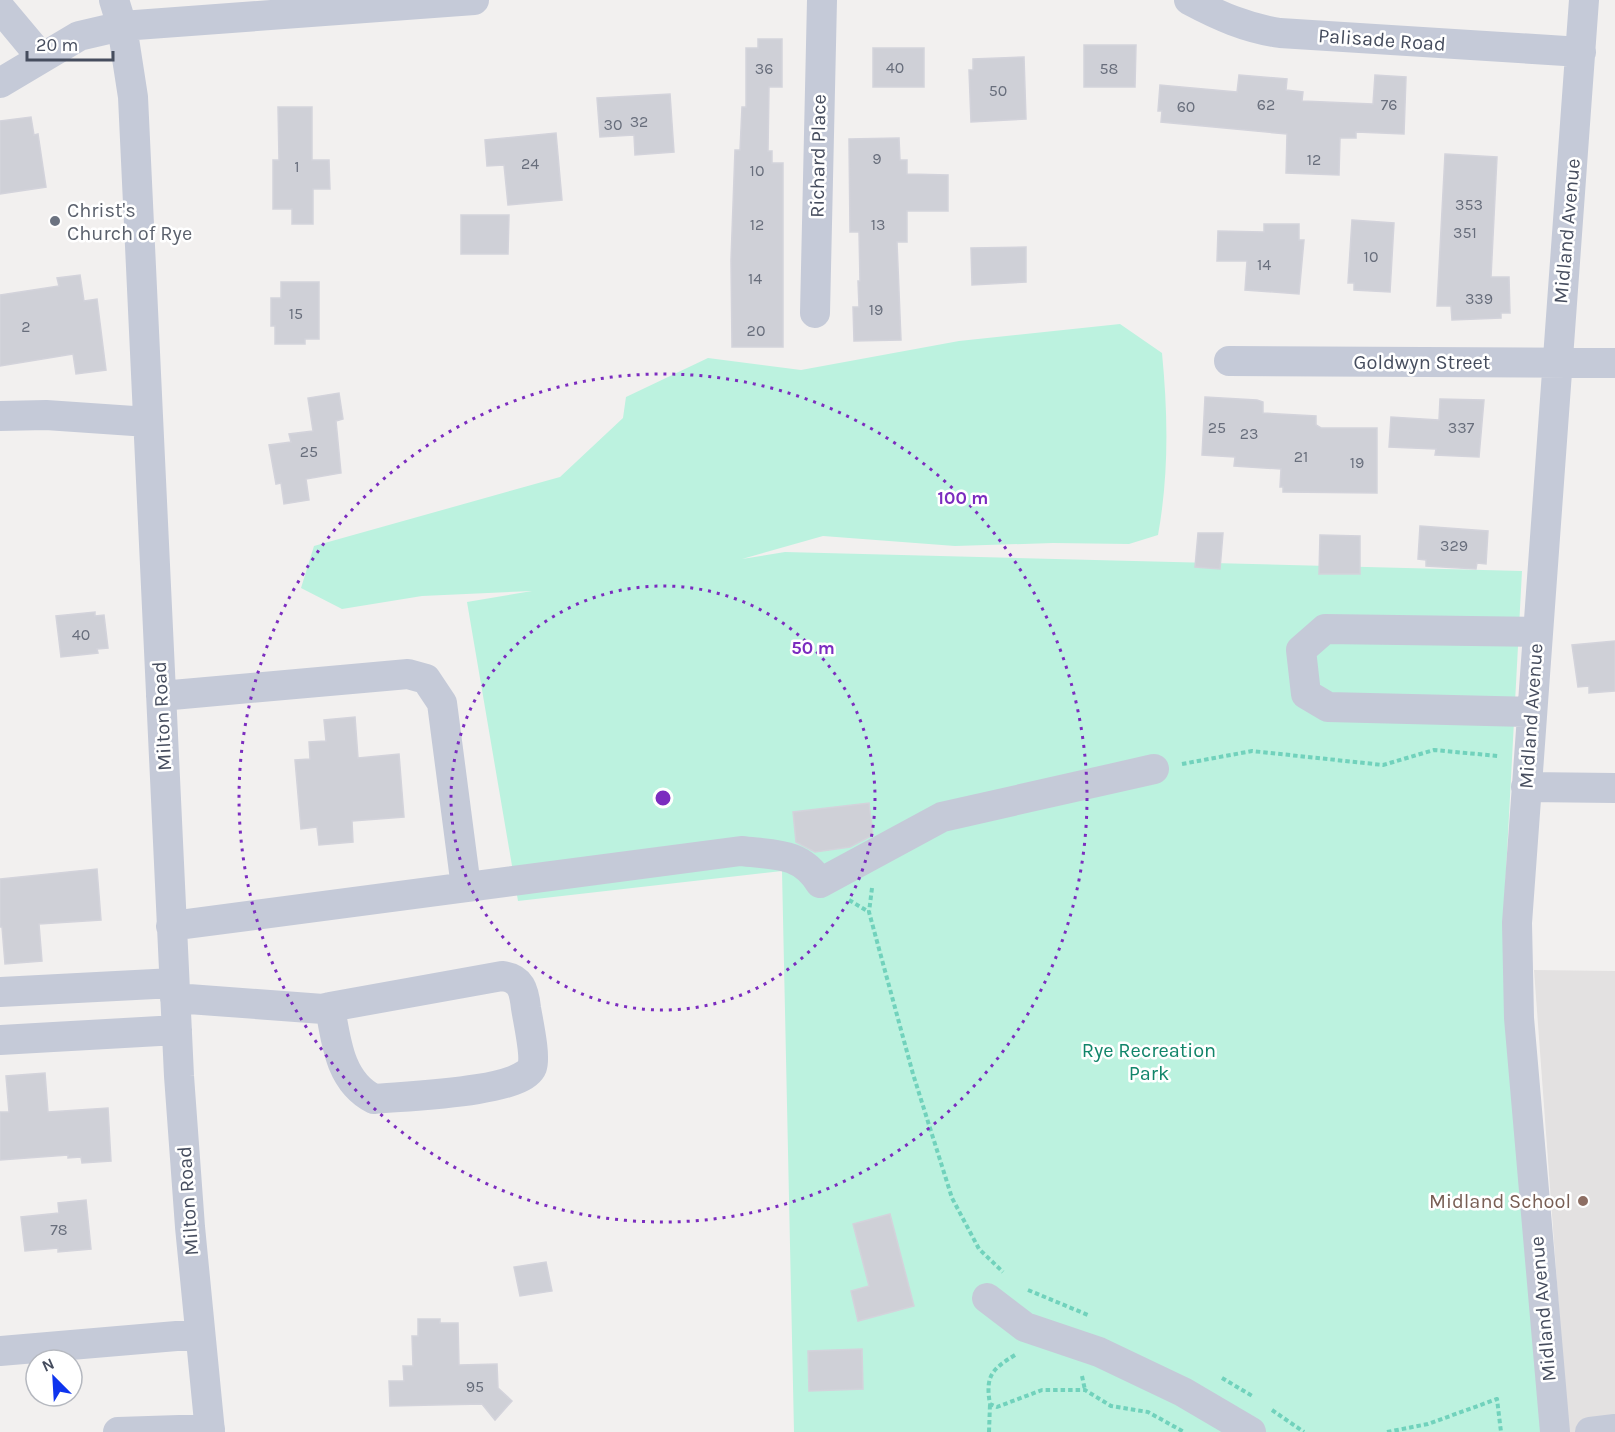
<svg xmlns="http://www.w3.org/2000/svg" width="1615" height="1432" font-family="Karla,sans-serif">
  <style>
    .education { fill: #e3e1e1 }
    .green { fill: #bcf2df }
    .building { fill: #cfd0d7; stroke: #d3d3db; stroke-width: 1.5 }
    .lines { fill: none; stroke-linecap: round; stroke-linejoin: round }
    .path { stroke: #71d2bc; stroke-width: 4; stroke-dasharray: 4.5 3; stroke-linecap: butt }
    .minor { stroke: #c5cad8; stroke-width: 30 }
    .ring { fill: none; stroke: #7b2cbf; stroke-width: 3; stroke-dasharray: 3 6 }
    .worship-dot { fill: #6b7280; stroke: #fff; stroke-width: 2 }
    .education-dot { fill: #8d6e63; stroke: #fff; stroke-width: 2 }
    .labels { text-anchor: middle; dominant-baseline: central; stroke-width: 5; stroke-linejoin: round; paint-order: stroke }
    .number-label { font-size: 16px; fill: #686e7c }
    .street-label { font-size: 20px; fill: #464d5e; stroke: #fff }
    .worship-label { font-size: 20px; fill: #5b616d; stroke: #fff; text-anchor: start }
    .park-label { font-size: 20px; fill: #11856a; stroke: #fff }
    .education-label { font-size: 20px; fill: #785e54; stroke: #fff; text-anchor: end }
    .centre { fill: #7b2cbf; stroke: #fff; stroke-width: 3 }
    .ring-label { font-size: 18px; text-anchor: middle; font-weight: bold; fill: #7b2cbf; stroke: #fff; stroke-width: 5; stroke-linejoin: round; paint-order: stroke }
  </style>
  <rect width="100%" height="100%" fill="#f2f0ef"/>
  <!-- education -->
  <path class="education" d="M 1534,970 L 1615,971 L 1615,1432 L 1568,1432 Z"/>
  <!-- green -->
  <path class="green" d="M 1120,324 L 1162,353 C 1168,415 1169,474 1158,535 L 1129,544 L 1053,543 L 955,546 L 823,536 L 742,559 L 785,552 L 1522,571 L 1503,928 L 1542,1432 L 794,1432 L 782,871 L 518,901 L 467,602 L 532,591 L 422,596 L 342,609 L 301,588 L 314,546 L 560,477 L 623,418 L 626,397 L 708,358 L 801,370 L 959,341 Z"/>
  <!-- building -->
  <path class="building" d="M 758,39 L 782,39 L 782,87 L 769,87 L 768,151 L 772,151 L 772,163 L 783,163 L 783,347 L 732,347 L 731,260 L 735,150 L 740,150 L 742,107 L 746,107 L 746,48 L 758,48 Z
    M 1084,45 L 1136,45 L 1135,87 L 1084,87 Z
    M 873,48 L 924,48 L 924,87 L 873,87 Z
    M 1024,57 L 1026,119 L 971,122 L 969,70 L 973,70 L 973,59 Z
    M 1239,75 L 1287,79 L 1286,90 L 1303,92 L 1302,101 L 1373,104 L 1375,75 L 1406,77 L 1404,134 L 1356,132 L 1356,138 L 1340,138 L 1339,175 L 1286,173 L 1287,134 L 1161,122 L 1162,111 L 1158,111 L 1160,85 L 1237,92 Z
    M 670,94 L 674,152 L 635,155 L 634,135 L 600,137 L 597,98 Z
    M 278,107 L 312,107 L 312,160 L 329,160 L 330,189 L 313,189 L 313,224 L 292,224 L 292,209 L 273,209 L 273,160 L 279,160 Z
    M 31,117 L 34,135 L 38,134 L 46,187 L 0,194 L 0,121 Z
    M 556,133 L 562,200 L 508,205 L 504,165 L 487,166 L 485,140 Z
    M 899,138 L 900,160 L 907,160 L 907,174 L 948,175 L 948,211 L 907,211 L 907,242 L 897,242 L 901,340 L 854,341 L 853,307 L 859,307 L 858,281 L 860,281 L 859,232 L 850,232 L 849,139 Z
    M 1445,154 L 1497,157 L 1491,277 L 1509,277 L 1510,313 L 1501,313 L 1501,318 L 1452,320 L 1451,306 L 1437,306 Z
    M 461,215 L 509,215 L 508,254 L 461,254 Z
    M 1352,220 L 1394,223 L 1390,292 L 1354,290 L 1354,283 L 1348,283 Z
    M 1264,224 L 1299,224 L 1299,240 L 1304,240 L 1299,294 L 1245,290 L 1247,261 L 1217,261 L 1218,231 L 1264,232 Z
    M 1026,247 L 1026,282 L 972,285 L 971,248 Z
    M 80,275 L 84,301 L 97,299 L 106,370 L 76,374 L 73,354 L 0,366 L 0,295 L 59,286 L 57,278 Z
    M 281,282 L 319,282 L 319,339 L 305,339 L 305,344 L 275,344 L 275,326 L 271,326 L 271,298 L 281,298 Z
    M 339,393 L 343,419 L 336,421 L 341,473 L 306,479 L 309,500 L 284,504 L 281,483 L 276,484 L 269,445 L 291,442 L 289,434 L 313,431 L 308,398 Z
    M 1205,397 L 1257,400 L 1263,402 L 1263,413 L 1316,416 L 1316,425 L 1321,428 L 1377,428 L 1377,493 L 1283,492 L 1283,487 L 1280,487 L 1281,469 L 1234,466 L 1235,457 L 1202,455 Z
    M 1440,399 L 1484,400 L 1479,457 L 1435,455 L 1436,449 L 1389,447 L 1391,417 L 1439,420 Z
    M 1420,526 L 1488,531 L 1486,564 L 1477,563 L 1476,569 L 1426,566 L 1426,560 L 1418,559 Z
    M 1198,533 L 1223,533 L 1220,569 L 1195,567 Z
    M 1320,535 L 1360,536 L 1360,574 L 1319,574 Z
    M 95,612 L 95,616 L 104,615 L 108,648 L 97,649 L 98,653 L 61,657 L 56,616 Z
    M 1615,641 L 1615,691 L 1589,693 L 1589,686 L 1578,687 L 1572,645 Z
    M 355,717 L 358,758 L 399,754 L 404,817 L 352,821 L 353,842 L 319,845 L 317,827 L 301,829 L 295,760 L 310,759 L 309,742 L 326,741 L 324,720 Z
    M 869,803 L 873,835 L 850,847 L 815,852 L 796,842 L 793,812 Z
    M 97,869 L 101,920 L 39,924 L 42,961 L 5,964 L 2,927 L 0,927 L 0,879 Z
    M 45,1073 L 48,1112 L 108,1108 L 111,1161 L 82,1163 L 81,1157 L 68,1158 L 68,1155 L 0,1160 L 0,1112 L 9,1112 L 6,1076 Z
    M 86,1200 L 91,1249 L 58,1252 L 58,1248 L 25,1251 L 21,1217 L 59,1213 L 58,1203 Z
    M 890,1214 L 914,1306 L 858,1321 L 851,1291 L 869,1286 L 853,1224 Z
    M 546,1262 L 552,1291 L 520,1296 L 514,1267 Z
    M 418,1319 L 440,1319 L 440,1323 L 458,1323 L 459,1365 L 497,1364 L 498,1388 L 512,1401 L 495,1420 L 482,1404 L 390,1406 L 389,1381 L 404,1381 L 403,1366 L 413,1366 L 412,1336 L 418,1336 Z
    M 862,1349 L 863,1389 L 809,1391 L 808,1351 Z"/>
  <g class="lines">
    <!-- path -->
    <path class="path" d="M 1182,764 L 1252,751 L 1383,765 L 1434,750 L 1498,756
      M 872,888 L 869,912 L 913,1074 L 952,1198 L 979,1249 L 1003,1272
      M 849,900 L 869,912
      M 1028,1290 L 1088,1315
      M 1015,1355 C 992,1369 985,1376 990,1404 L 997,1407 L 1042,1390 L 1085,1390 L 1111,1406 L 1148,1412 L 1184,1432
      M 1082,1376 L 1085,1390
      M 1222,1378 L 1254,1397
      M 1272,1410 L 1304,1432
      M 989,1432 L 990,1404
      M 1387,1432 L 1428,1424 L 1497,1399 L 1501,1432"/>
    <!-- minor -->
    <path class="minor" d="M 114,0 L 122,26 L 133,97 L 179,1076 L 190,1227 L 210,1432
      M 1189,0 C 1219,16 1246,28 1280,33 L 1581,52
      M 0,8 L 41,57
      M 0,83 L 79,36 L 122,26 L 474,0
      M 815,313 L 822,0
      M 1229,361 L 1615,363
      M 0,416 L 46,415 L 148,422
      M 161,696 L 408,674 L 426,679 L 442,703 L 466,887
      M 1531,712 L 1328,707 L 1306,694 L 1301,650 L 1325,629 L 1537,632
      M 1526,787 L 1615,788
      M 171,926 L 741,851 C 775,855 801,852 820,883 L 942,817 L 1154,769
      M 0,992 L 174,983
      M 175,998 L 323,1009 L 330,1007 L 502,976 C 521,978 524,990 526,1008 C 528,1021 536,1056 532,1067 C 522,1093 403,1096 374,1099 C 340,1082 336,1042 330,1007
      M 0,1040 L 177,1030
      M 987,1298 L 1025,1327 L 1099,1352 L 1183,1392 L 1251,1432
      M 0,1351 L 200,1334
      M 118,1432 L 210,1429
      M 1555,1432 L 1519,1018 L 1517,923 L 1584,0
      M 1590,1432 L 1615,1429"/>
  </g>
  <!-- distance rings -->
  <g class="ring">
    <circle cx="663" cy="798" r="212"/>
    <circle cx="663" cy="798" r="424"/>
  </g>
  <!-- markers -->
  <circle class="worship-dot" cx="55" cy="221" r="6"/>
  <circle class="education-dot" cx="1583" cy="1201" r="6"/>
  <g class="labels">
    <!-- number labels -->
    <g class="number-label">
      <text x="895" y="67">40</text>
      <text x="764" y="68">36</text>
      <text x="1109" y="68">58</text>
      <text x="998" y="90">50</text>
      <text x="1266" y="104">62</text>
      <text x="1389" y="104">76</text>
      <text x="1186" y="106">60</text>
      <text x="639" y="121">32</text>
      <text x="613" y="124">30</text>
      <text x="877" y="158">9</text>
      <text x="1314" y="159">12</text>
      <text x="530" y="163">24</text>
      <text x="297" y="166">1</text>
      <text x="757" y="170">10</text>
      <text x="1469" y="204">353</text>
      <text x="757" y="224">12</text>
      <text x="878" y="224">13</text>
      <text x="1465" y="232">351</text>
      <text x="1371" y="256">10</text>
      <text x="1264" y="264">14</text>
      <text x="755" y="278">14</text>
      <text x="1479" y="298">339</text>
      <text x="876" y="309">19</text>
      <text x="296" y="313">15</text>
      <text x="26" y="326">2</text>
      <text x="756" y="330">20</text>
      <text x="1217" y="427">25</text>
      <text x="1461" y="427">337</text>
      <text x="1249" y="433">23</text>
      <text x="309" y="451">25</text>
      <text x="1301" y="456">21</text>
      <text x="1357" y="462">19</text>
      <text x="1454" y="545">329</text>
      <text x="81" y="634">40</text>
      <text x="59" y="1229">78</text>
      <text x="475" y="1386">95</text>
    </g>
    <!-- street labels -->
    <g class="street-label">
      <text transform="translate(1382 40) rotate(4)">Palisade Road</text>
      <text transform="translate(818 156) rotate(-89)">Richard Place</text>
      <text transform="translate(1567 231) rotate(-85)">Midland Avenue</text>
      <text x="1422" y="362">Goldwyn Street</text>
      <text transform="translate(162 716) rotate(-93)">Milton Road</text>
      <text transform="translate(1531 716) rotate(-86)">Midland Avenue</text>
      <text transform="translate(188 1201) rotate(-94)">Milton Road</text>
      <text transform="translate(1543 1309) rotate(-95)">Midland Avenue</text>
    </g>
    <!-- worship labels -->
    <g class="worship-label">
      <text x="67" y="210">Christ's<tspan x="67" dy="23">Church of Rye</tspan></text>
    </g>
    <!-- park labels -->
    <g class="park-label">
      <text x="1149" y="1050">Rye Recreation<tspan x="1149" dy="23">Park</tspan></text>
    </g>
    <!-- education labels -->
    <g class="education-label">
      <text x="1571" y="1201">Midland School</text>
    </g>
  </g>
  <circle cx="663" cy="798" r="9" class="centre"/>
  <g class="ring-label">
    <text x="963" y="504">100 m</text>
    <text x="813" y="654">50 m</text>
  </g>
  <!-- north arrow -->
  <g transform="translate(54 1378) rotate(336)"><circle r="28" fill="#ffffff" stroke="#b5b8bf" stroke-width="1.5"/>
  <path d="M0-4.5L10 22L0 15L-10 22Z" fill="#0e34ee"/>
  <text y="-9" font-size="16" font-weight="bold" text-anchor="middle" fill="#464d5e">N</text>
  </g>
  <!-- scale -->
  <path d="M27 51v9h86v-9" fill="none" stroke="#464d5e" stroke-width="3"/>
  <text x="36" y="51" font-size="18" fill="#464d5e" stroke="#ffffff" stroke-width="4.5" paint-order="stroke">20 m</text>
</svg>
